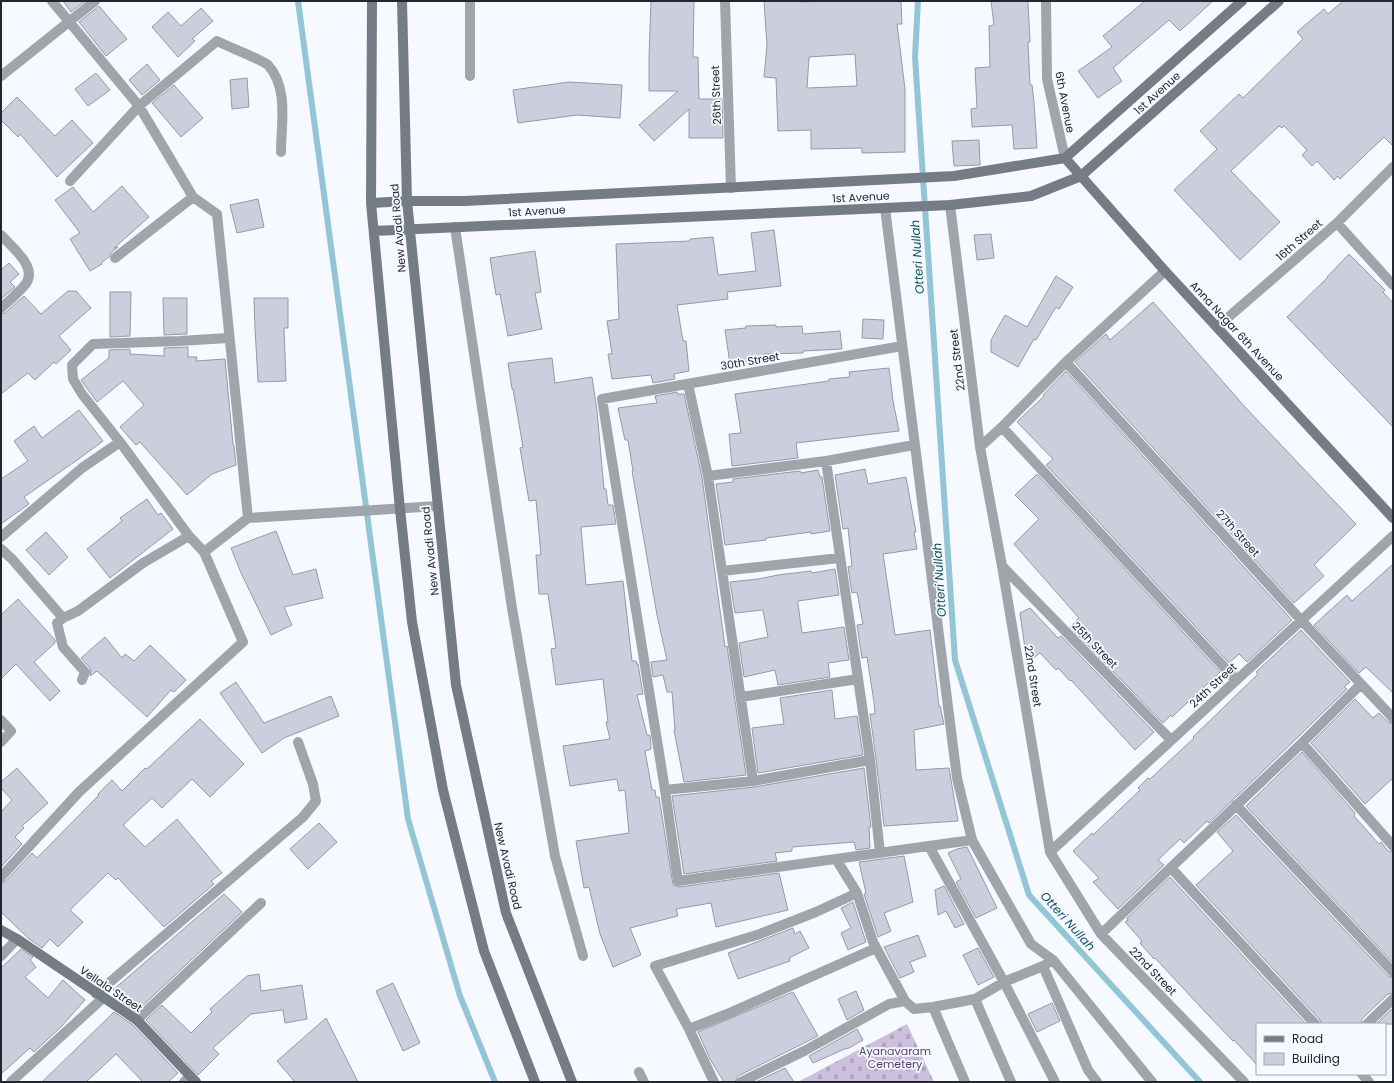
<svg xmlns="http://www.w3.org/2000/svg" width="1394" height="1083" font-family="Poppins,sans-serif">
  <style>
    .cemetery { fill: url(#cemetery-stones) }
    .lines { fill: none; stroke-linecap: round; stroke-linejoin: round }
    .stream { stroke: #92c5d6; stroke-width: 6 }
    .building { fill: #cdcedd; stroke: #9798a6; fill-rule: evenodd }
    .lane { stroke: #9fa5aa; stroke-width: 10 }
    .street { stroke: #9fa5aa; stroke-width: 10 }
    .secondary { stroke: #747d83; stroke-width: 10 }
    .labels { text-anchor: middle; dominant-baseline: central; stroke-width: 3.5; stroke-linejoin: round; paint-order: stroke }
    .street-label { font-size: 11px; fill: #23262c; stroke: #f6f9ff }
    .park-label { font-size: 11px; fill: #584074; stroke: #f6f9ff }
    .water-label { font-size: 12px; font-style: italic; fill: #0d5365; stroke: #f6f9ff }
  </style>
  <defs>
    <pattern id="cemetery-stones" width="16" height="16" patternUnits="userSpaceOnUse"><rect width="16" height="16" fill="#ccc0de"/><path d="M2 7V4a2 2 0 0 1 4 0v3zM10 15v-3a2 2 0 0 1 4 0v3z" fill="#afa5bf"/></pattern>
  </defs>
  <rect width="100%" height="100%" fill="#f6f9ff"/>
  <!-- cemetery -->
  <path class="cemetery" d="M 907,1024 L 934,1082 L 798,1082 Z"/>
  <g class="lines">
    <!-- stream -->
    <path class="stream" d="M 298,1 L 408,819 L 460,996 L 495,1082
      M 918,1 L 915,57 L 955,660 L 1029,895 L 1200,1082"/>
  </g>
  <!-- building -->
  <path class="building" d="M 63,1 L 85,1 L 71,12 Z
    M 651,1 L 694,1 L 693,57 L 698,57 L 699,99 L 722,99 L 723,138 L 689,138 L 689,109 L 654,141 L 639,125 L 678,91 L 649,91 L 649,58 Z
    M 764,1 L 801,1 L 801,2 L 828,1 L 901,1 L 902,24 L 897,24 L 905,89 L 905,152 L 862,153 L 862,148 L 811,149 L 811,130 L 778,131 L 776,78 L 764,77 L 767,45 ZM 855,54 L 857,86 L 807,88 L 809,57 Z
    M 991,1 L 1028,1 L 1030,42 L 1028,42 L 1030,85 L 1032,85 L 1034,102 L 1037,148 L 1014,149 L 1012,125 L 972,127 L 971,109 L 977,108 L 975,68 L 990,67 L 989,26 L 994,25 Z
    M 1145,1 L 1213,1 L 1180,31 L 1169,20 L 1113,68 L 1122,81 L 1098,98 L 1078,71 L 1112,47 L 1103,36 Z
    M 1343,1 L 1393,1 L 1393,146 L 1384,137 L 1340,179 L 1338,176 L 1334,180 L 1317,161 L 1312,166 L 1302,155 L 1307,150 L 1284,126 L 1282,128 L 1279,126 L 1231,171 L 1280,222 L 1240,260 L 1174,190 L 1217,149 L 1200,131 L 1239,94 L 1243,98 L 1303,39 L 1297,32 L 1324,9 L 1328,14 Z
    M 99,6 L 127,39 L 106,56 L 79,22 Z
    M 201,8 L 213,21 L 192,39 L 195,41 L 178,57 L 152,27 L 168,12 L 181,26 Z
    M 147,64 L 160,80 L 142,95 L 129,80 Z
    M 96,73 L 110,90 L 88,106 L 75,89 Z
    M 247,78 L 249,107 L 232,109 L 230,80 Z
    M 569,82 L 622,85 L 620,118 L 577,115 L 518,123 L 513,90 Z
    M 174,85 L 203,118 L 181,137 L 152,103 Z
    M 17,97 L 55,136 L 72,120 L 93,143 L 57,177 L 20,134 L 18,137 L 1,120 L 1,113 Z
    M 979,140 L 980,165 L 954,166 L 952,141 Z
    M 122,186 L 149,217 L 114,248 L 118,247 L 111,253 L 109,257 L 101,263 L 102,264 L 90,271 L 70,239 L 80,233 L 55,200 L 73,187 L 93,212 Z
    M 258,199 L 264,227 L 237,233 L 230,205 Z
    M 774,230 L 781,286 L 727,292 L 728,299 L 677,305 L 683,341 L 686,341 L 689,371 L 674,374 L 675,379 L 653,383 L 651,375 L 612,379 L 608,354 L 612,354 L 607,321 L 619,319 L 616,244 L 690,241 L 690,239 L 713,237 L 718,275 L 756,271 L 751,233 Z
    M 991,234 L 994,258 L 977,260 L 974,235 Z
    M 535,251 L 541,292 L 535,293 L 542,329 L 508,336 L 500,294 L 496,295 L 490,258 Z
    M 1349,254 L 1385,290 L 1383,292 L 1393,303 L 1393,427 L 1287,317 L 1328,277 L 1327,277 Z
    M 9,263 L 19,274 L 10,282 L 15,287 L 1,299 L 1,270 Z
    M 1056,276 L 1073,287 L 1059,309 L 1056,307 L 1036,340 L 1034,339 L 1018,367 L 991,352 L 991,340 L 1005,315 L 1027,327 Z
    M 68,291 L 76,291 L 91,308 L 59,336 L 71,350 L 56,364 L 54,362 L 35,380 L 28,373 L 1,394 L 1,314 L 5,313 L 24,296 L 41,314 Z
    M 110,292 L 131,292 L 130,336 L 110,337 Z
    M 163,298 L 187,298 L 187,334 L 164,335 Z
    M 254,298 L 288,298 L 288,328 L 284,328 L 286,381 L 258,382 L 255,328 Z
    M 1153,302 L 1245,407 L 1356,524 L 1314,565 L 1324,576 L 1294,603 L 1075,362 L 1106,334 L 1110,340 Z
    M 863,319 L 884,320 L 883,339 L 862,338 Z
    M 776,325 L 776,327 L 802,326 L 803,334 L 840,331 L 842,349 L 803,351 L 803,353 L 764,354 L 764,359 L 730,364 L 725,330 L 746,328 L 746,326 Z
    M 188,347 L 188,357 L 197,357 L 196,361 L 225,359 L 233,444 L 234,446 L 236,465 L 212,474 L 187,495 L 140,442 L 136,445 L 120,427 L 144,405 L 123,381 L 97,402 L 81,380 L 109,358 L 109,350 L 130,349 L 130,354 L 164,356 L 164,348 Z
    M 552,358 L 555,383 L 592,377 L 597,411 L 604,489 L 606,489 L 608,505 L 613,505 L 616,524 L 581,527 L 586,585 L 623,581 L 632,661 L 636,661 L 637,664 L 638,664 L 643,694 L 637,695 L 647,735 L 650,735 L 651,745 L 651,749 L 645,751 L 652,790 L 655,790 L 656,797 L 659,797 L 673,885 L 679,887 L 779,873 L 788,910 L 716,927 L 711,903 L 676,909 L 678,916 L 630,928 L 641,955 L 613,967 L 600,934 L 589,887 L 584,888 L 576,841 L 629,833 L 625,790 L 619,791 L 617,779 L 570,786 L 563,746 L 610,739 L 606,722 L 608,722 L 603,679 L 556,685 L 551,649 L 556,648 L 548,594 L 539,594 L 536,555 L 541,555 L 536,500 L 529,501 L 520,448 L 523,447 L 513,389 L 512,389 L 508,363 Z
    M 889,368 L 893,401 L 899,431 L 796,443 L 798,458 L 732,466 L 729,434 L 741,433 L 735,394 L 829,381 L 829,379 L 850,377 L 849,372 Z
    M 1066,371 L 1292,620 L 1247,662 L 1239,654 L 1229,663 L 1046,465 L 1053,459 L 1017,422 L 1044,396 L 1043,395 Z
    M 677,392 L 677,394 L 684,394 L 702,477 L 725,647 L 727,646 L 746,775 L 684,782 L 674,730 L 675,730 L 672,692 L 667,692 L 663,675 L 653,677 L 651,662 L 667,660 L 657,615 L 632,471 L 633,471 L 628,440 L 625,440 L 618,408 L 657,403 L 655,396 Z
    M 79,410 L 103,441 L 80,458 L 24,497 L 29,504 L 1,524 L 1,479 L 28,461 L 14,441 L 34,426 L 42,438 Z
    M 865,469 L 868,484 L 906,477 L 916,532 L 914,532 L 917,549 L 883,554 L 895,635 L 930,630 L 939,706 L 940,706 L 944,724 L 914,730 L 916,770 L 949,768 L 958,821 L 884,826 L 876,759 L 870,714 L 875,714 L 874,702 L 867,657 L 862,658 L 857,625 L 863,624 L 857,592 L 852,593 L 848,567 L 852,566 L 848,528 L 843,529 L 835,475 Z
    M 818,470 L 820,477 L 822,477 L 830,531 L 811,534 L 811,532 L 766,538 L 766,540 L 725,545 L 716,484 L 733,482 L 733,479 L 800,471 L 801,473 Z
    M 1037,474 L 1220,672 L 1172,717 L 1171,715 L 1163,723 L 1070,627 L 1079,618 L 1014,544 L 1039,519 L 1015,495 Z
    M 147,499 L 158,515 L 161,513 L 173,529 L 110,578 L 87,549 L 122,521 L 120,518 Z
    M 276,531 L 293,575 L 316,569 L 323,598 L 284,607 L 292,625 L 271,635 L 241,573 L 231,548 Z
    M 46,532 L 68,557 L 49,575 L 26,550 Z
    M 1393,564 L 1393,693 L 1366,667 L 1359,673 L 1314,625 L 1347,595 L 1352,601 Z
    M 835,569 L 839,595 L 798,601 L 798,604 L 802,633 L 844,627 L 849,660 L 828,663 L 830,677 L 778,685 L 775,670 L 744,677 L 739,643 L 768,637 L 763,610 L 735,613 L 730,582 L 758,579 L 778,575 L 811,571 L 812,573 Z
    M 18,599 L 55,640 L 55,643 L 34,662 L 60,691 L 50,701 L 16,664 L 1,679 L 1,615 Z
    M 1030,608 L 1058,638 L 1061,636 L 1154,732 L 1135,750 L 1071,680 L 1070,681 L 1058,668 L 1056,670 L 1040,653 L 1027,663 L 1020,613 Z
    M 1301,630 L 1350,682 L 1344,687 L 1347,689 L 1297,738 L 1209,823 L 1207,821 L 1184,843 L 1180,839 L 1158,860 L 1164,865 L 1118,909 L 1093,882 L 1099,878 L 1073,851 L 1092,833 L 1093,835 L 1140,790 L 1138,788 L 1148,778 L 1150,779 L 1194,738 L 1193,737 L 1258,674 L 1256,672 Z
    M 105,637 L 122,658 L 125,654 L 134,661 L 150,645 L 186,680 L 174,692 L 171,690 L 147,717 L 97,671 L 90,676 L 91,671 L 90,668 L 81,658 Z
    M 236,682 L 264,723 L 331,696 L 339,716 L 284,738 L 262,753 L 220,693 Z
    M 832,690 L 835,719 L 857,716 L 863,755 L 758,773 L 752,728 L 784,724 L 780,698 Z
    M 1355,699 L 1373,718 L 1379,713 L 1388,722 L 1393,724 L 1393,778 L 1365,804 L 1311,743 Z
    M 200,719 L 244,764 L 210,797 L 192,779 L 162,808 L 152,798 L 123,825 L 145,847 L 177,819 L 222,873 L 211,881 L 214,884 L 164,927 L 118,878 L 116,880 L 108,873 L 70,910 L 83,922 L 58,947 L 50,939 L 42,948 L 28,938 L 1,912 L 1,883 L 6,881 L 32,853 L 37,858 L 99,795 L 98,794 L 112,780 L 122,791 L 145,768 L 147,769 Z
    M 1302,752 L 1355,813 L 1354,816 L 1379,844 L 1381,842 L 1388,851 L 1393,852 L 1393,963 L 1246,806 Z
    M 17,768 L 48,803 L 22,826 L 24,828 L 15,837 L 22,844 L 1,867 L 1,812 L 12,800 L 1,788 L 1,782 Z
    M 864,768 L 871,827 L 869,827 L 870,848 L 856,850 L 854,842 L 792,847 L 792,851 L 775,853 L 777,861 L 684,874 L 672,796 L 754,787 Z
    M 1236,815 L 1388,976 L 1393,978 L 1393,993 L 1388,994 L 1362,1019 L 1361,1024 L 1321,1024 L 1320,1020 L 1196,885 L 1233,851 L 1217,832 Z
    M 319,823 L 337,842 L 308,869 L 290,849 Z
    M 967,847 L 997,908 L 976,918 L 956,882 L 961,879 L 948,853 L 957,849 Z
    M 904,856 L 913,902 L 884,913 L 891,931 L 878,937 L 864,894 L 866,893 L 859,862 Z
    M 1170,877 L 1306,1024 L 1257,1024 L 1257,1065 L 1234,1040 L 1233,1041 L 1208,1015 L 1155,958 L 1154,959 L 1140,943 L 1142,941 L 1125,922 L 1128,920 L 1127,918 Z
    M 944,886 L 964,924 L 955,928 L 946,911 L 938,915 L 935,890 Z
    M 224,894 L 242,912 L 136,1012 L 123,1003 L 113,990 Z
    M 853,902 L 866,942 L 848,950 L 841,933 L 851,928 L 841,908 Z
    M 793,928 L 795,934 L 800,931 L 809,948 L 789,958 L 790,961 L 738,979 L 728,953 Z
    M 918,935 L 926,956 L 910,962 L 914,972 L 900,978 L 884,947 Z
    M 978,948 L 994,977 L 978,985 L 963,955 Z
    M 21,949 L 33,957 L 30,960 L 36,967 L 25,977 L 48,998 L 63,980 L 85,1000 L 61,1027 L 34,1052 L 30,1048 L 1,1074 L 1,968 Z
    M 259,974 L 261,991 L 302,985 L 307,1019 L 285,1023 L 283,1010 L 251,1014 L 213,1048 L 219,1054 L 198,1075 L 146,1020 L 162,1005 L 191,1033 L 212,1012 L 210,1009 L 247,976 Z
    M 393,983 L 420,1043 L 403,1051 L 376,991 Z
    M 856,991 L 864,1010 L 847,1020 L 838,999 Z
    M 793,992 L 818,1036 L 738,1076 L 735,1082 L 724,1082 L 710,1059 L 698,1032 Z
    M 1052,1003 L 1060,1021 L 1037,1032 L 1028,1014 Z
    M 1393,1008 L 1393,1024 L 1376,1024 Z
    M 114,1012 L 133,1025 L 178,1073 L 168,1082 L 143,1082 L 116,1054 L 86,1082 L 42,1082 Z
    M 326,1018 L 358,1082 L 295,1082 L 277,1061 Z
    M 857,1029 L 863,1040 L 847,1049 L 847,1048 L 813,1063 L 809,1056 Z
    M 785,1068 L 794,1082 L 756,1082 Z"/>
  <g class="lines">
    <!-- lane -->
    <path class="lane" d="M 639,1072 L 644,1082"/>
    <!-- street -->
    <path class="street" d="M 52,1 L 139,106 L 193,197 L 217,214 L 248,518
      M 725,1 L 731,188
      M 1046,1 L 1047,79 L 1065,158
      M 1,76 L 95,1
      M 470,76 L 470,1
      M 70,181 L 139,106 L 217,41 C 226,46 263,60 268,65 C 289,88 281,125 281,152
      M 950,205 L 980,447 L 1002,566 L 1050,852 L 1101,934 L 1244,1082
      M 885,208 L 957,778 L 972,840 L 1031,944 L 1053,960 L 1152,1082
      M 1337,223 L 1393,285
      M 455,227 L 512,608 L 555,856 L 583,956
      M 1,235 C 13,248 40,269 24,286 C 17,294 9,301 1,308
      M 115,258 L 193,197
      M 1217,327 L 1337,223 L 1393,167
      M 902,346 L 602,399 L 665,790 L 678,881 L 972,840
      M 1066,362 L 1301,620 L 1393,718
      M 688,384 L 708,476 L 753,781
      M 1002,427 L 1236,680
      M 980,447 L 1002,427 L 1066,362 L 1165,271
      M 826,461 L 870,760 L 880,853
      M 708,476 L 826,461 L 914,445
      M 1,537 L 82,468 L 120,442
      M 1,549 L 12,559 L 63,618
      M 204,552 L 248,518 L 438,506
      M 1002,566 L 1171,740
      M 722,571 L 840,558
      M 82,680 L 85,672 L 63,647 L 57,623 L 63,618 L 78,611 L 143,563 L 189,536
      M 741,697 L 858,679
      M 1,720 L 11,731 L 1,742
      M 1302,743 L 1393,846
      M 665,790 L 753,781 L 870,760
      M 1236,805 L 1393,972
      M 929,846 L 1004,982 L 1055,1082
      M 1050,852 L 1393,536
      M 836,859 L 857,893 L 873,942 L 905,1001
      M 1171,868 L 1315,1024
      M 1,877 L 79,792 L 243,642 L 204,552 L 189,536 L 120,442 L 82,394 L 73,379 L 72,365 L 93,344 L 179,341 L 228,338
      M 1101,934 L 1302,743 L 1361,684
      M 1,956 L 17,939
      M 1043,966 L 1088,1070 L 1097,1082
      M 96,994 L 303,817 L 316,801 L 313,784 L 298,742
      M 975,999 L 1011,1082
      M 933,1007 L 965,1082
      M 137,1020 L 261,903
      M 1367,1024 L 1393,999
      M 689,1029 L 727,1014 L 876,948
      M 1362,1074 L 1369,1082
      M 11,1082 L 103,998
      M 184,1082 L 190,1076
      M 714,1082 L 689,1029 L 655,966 L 760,934 L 816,912 L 857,893
      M 741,1082 L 806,1050 L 889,1004 L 905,1001 L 914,1009 L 933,1007 L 975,999 L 1004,982 L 1043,966 L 1053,960"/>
    <!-- secondary -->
    <path class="secondary" d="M 372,1 L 371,203 L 400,509 L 412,622 L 443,790 L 484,951 L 535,1082
      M 402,1 L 407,201 L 456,685 L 506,913 L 572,1082
      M 1065,158 L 1165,271 L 1393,518
      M 371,203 L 407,201 L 465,201 L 954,176 L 1065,158 L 1242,1
      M 374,231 L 950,205 L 1031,196 L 1081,176 L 1279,1
      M 1,930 L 17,939 L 137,1020 L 196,1082"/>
  </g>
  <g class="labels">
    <!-- street labels -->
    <g class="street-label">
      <text transform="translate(1157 93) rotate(-42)">1st Avenue</text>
      <text transform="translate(716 95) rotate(-92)">26th Street</text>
      <text transform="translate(1065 102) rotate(79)">6th Avenue</text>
      <text transform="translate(861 197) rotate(-3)">1st Avenue</text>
      <text transform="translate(537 211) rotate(-3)">1st Avenue</text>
      <text transform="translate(398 228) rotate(-95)">New Avadi Road</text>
      <text transform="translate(1299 240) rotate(-41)">16th Street</text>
      <text transform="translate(1237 331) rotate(47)">Anna Nagar 6th Avenue</text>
      <text transform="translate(957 360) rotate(-97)">22nd Street</text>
      <text transform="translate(750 361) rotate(-10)">30th Street</text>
      <text transform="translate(1238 533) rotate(48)">27th Street</text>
      <text transform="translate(430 551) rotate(-96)">New Avadi Road</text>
      <text transform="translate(1095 645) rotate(46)">25th Street</text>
      <text transform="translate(1033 676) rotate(81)">22nd Street</text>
      <text transform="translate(1213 685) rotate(-43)">24th Street</text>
      <text transform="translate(508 866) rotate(77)">New Avadi Road</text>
      <text transform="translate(1153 971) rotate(46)">22nd Street</text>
      <text transform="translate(111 989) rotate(34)">Vellala Street</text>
    </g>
    <!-- park labels -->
    <g class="park-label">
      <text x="895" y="1051">Ayanavaram<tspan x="895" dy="13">Cemetery</tspan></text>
    </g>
    <!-- water labels -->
    <g class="water-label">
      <text transform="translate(917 257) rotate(-94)">Otteri Nullah</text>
      <text transform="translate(939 580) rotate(-94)">Otteri Nullah</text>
      <text transform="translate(1068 921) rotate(48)">Otteri Nullah</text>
    </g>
  </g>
  <!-- border -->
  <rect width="1394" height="1083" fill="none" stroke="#23262c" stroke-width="4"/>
  <!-- legend -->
  <rect x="1256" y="1023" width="130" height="52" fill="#f6f9ff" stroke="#a2a5ab"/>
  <rect x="1264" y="1036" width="20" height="6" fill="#747d83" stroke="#a2a5ab"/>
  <text x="1292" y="1043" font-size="12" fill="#23262c">Road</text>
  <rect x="1264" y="1053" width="20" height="12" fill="#cdcedd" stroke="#a2a5ab"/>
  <text x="1292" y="1063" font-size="12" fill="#23262c">Building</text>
</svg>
